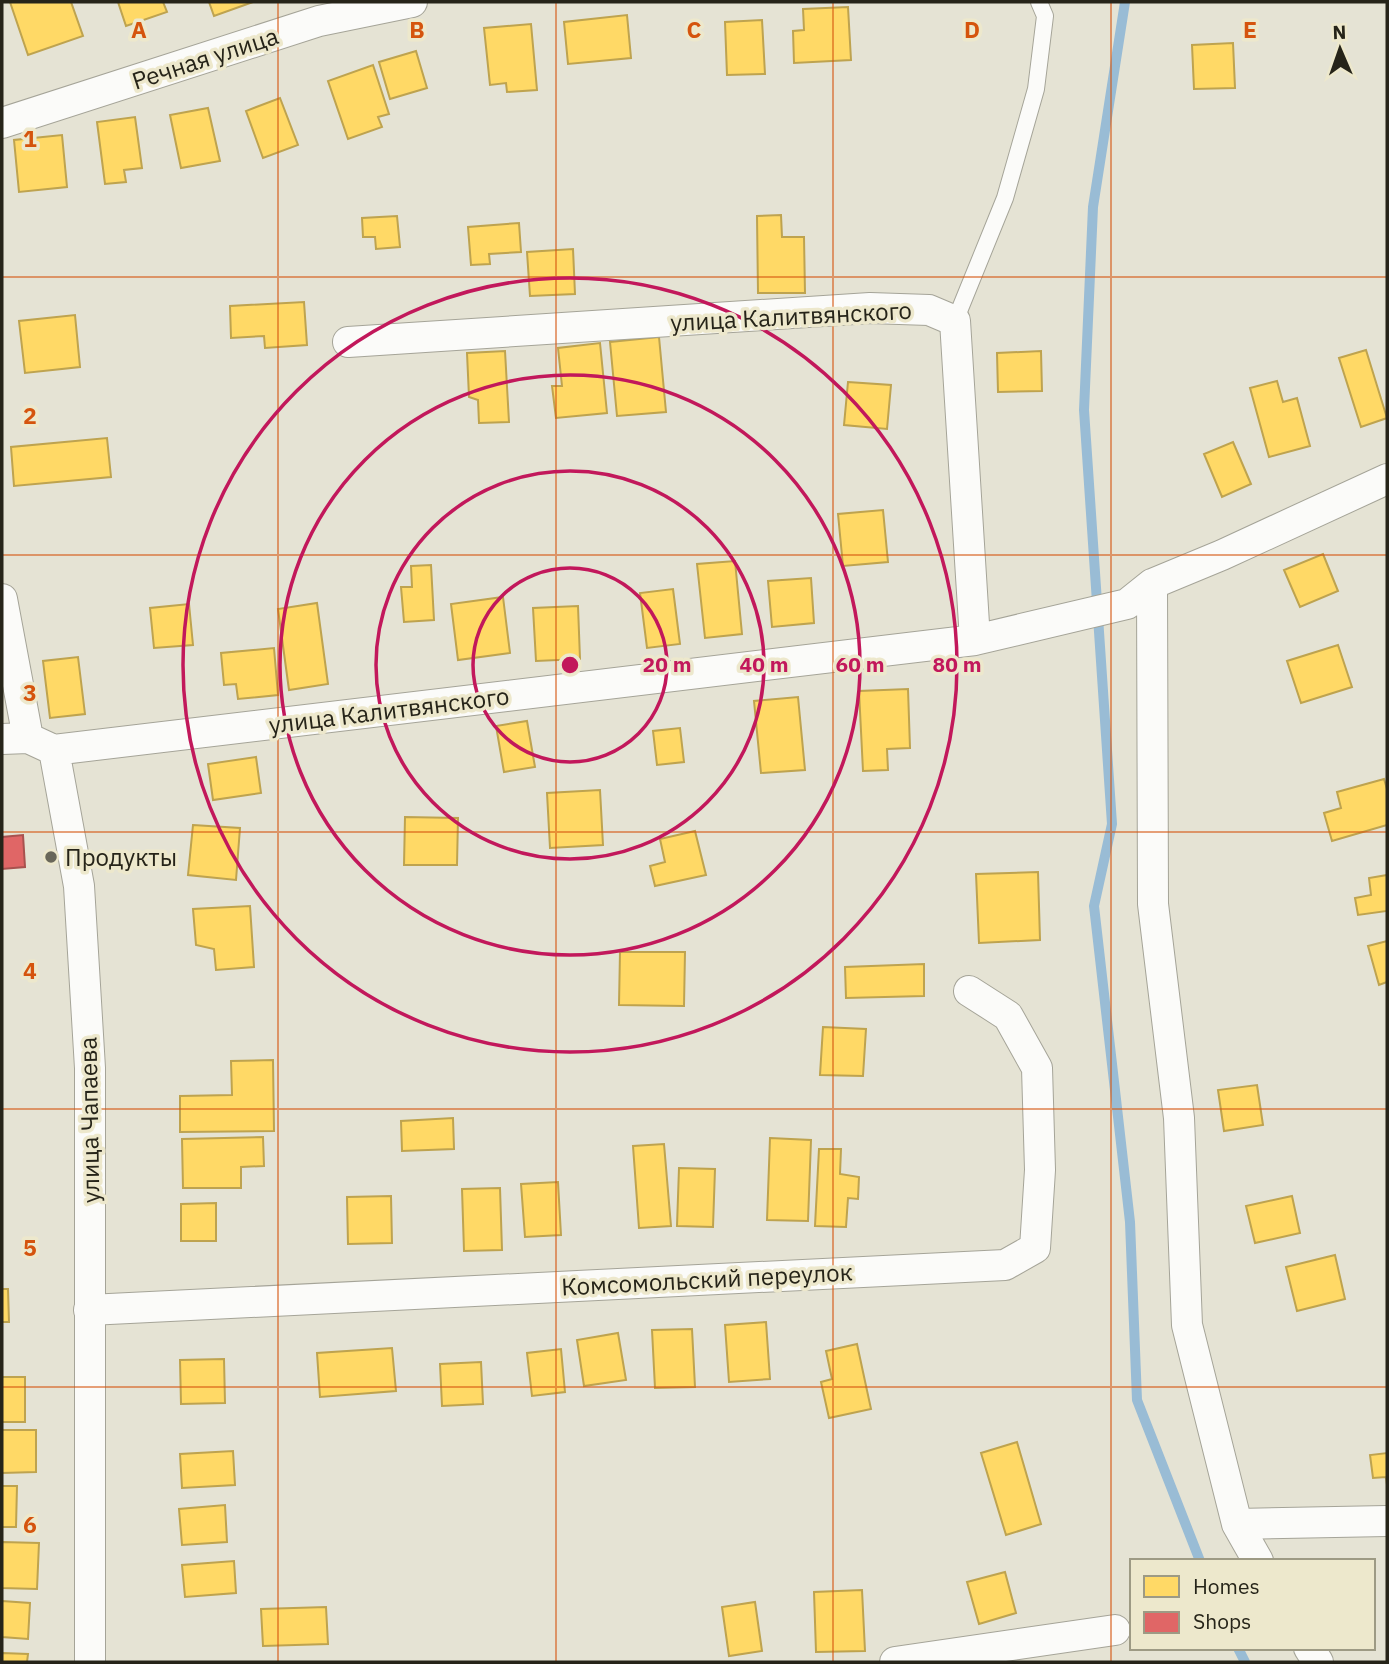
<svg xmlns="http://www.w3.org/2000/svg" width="1389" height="1664" font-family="'IBM Plex Sans',sans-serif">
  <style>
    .homes { fill: #ffd966; stroke: #bea34f; stroke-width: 2 }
    .shops { fill: #e06666; stroke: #a8524f; stroke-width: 2 }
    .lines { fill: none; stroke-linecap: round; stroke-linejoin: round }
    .stream { stroke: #99bcd5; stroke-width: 10 }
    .service-casing { stroke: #a5a498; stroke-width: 18 }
    .minor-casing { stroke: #a5a498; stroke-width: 32 }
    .service { stroke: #fbfbf9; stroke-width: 16 }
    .minor { stroke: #fbfbf9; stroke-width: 30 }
    .grid { fill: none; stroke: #d5540d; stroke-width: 2; stroke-opacity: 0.55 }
    .ring { fill: none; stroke: #c2185b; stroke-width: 3.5 }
    .poi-dot { fill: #69675a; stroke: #ede8cc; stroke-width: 2.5 }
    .labels { text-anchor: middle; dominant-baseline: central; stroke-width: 7; stroke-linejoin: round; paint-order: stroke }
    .street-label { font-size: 24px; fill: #262419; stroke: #ede8cc }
    .poi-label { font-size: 24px; fill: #262419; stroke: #ede8cc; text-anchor: start }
    .grid-label { font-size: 23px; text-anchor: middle; font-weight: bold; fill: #d5540d; stroke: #ede8cc; stroke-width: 7; stroke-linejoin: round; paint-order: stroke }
    .centre { fill: #c2185b; stroke: #ede8cc; stroke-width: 3.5 }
    .ring-label { font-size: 21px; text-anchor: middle; font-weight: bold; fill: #c2185b; stroke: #ede8cc; stroke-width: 7; stroke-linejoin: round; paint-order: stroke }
  </style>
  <rect width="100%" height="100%" fill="#e5e3d4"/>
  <!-- homes -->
  <path class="homes" d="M 10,2 L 71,2 L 83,36 L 28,55 Z
    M 118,2 L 163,2 L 167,12 L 126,26 Z
    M 209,2 L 253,2 L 214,16 Z
    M 848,7 L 851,60 L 794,63 L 793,31 L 804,30 L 803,9 Z
    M 627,15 L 631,58 L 568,64 L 564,22 Z
    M 762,20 L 765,74 L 727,75 L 725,22 Z
    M 531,24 L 537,90 L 507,92 L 506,83 L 490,85 L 484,28 Z
    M 1233,43 L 1235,88 L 1194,89 L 1192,45 Z
    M 416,51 L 427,88 L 390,99 L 379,62 Z
    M 373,65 L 389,114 L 378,117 L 382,127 L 348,139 L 328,81 Z
    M 280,98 L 298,145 L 263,158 L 246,111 Z
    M 208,108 L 220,161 L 181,168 L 170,115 Z
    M 135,117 L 142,168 L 124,170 L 126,182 L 105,184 L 97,122 Z
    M 62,135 L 67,187 L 19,192 L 14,140 Z
    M 781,215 L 782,237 L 804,237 L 805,293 L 758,293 L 757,216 Z
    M 397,216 L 400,247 L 376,249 L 375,237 L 363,237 L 362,218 Z
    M 519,223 L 521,252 L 489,254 L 490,264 L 471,265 L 468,227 Z
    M 573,249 L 575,294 L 530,296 L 527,252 Z
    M 304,302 L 307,345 L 265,348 L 264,336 L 231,338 L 230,306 Z
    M 75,315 L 80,367 L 25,373 L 19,321 Z
    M 659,337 L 666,412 L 617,416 L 610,342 Z
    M 600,343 L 607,413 L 556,418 L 552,386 L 562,386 L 558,348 Z
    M 1366,350 L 1387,418 L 1361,427 L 1339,358 Z
    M 505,351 L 509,422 L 479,423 L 478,400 L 469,397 L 467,353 Z
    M 1041,351 L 1042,391 L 998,392 L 997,353 Z
    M 1277,381 L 1283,402 L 1297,398 L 1310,446 L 1269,457 L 1250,388 Z
    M 848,382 L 891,385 L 887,429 L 844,425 Z
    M 107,438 L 111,477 L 14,486 L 11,447 Z
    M 1233,442 L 1251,484 L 1222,497 L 1204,454 Z
    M 883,510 L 888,562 L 843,566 L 838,514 Z
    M 1323,554 L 1338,591 L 1300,607 L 1284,570 Z
    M 735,561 L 742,634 L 705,638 L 697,564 Z
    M 431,565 L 434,620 L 404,622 L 401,587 L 412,587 L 411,566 Z
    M 811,578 L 814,623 L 772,627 L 768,581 Z
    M 673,589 L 680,644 L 647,648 L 640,593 Z
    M 503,597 L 510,653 L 458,660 L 451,604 Z
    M 317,603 L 328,684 L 289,690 L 278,609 Z
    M 189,604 L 193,645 L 154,648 L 150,608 Z
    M 578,606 L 580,659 L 536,661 L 533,608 Z
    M 1338,645 L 1352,687 L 1301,703 L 1287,661 Z
    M 274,648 L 278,695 L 238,699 L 236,684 L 224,685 L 221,653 Z
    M 78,657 L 85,714 L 50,718 L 43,661 Z
    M 908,689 L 910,748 L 887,749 L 888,770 L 863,771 L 859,691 Z
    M 798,697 L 805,770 L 761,773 L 754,701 Z
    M 527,721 L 535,767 L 504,772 L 496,726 Z
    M 680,728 L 684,762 L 657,765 L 653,731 Z
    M 256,757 L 261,793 L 213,800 L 208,764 Z
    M 1384,779 L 1387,789 L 1387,825 L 1332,841 L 1324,813 L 1341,808 L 1337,792 Z
    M 600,790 L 603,845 L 550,848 L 547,793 Z
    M 405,817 L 458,818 L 457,865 L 404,865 Z
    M 193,825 L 240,828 L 236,880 L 188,875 Z
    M 695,831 L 706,875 L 655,886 L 650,866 L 665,862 L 660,839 Z
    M 1038,872 L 1040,940 L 979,943 L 976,874 Z
    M 1387,875 L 1387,911 L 1358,915 L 1355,898 L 1371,895 L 1369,878 Z
    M 250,906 L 254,967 L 216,970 L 214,949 L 196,945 L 193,909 Z
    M 1387,941 L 1387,982 L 1379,985 L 1368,946 Z
    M 620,952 L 685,952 L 684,1006 L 619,1005 Z
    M 924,964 L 924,996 L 846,998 L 845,967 Z
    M 823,1027 L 866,1029 L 863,1076 L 820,1075 Z
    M 273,1060 L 274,1131 L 180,1132 L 180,1096 L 232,1095 L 231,1061 Z
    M 1257,1085 L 1263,1125 L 1224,1131 L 1218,1090 Z
    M 453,1118 L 454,1149 L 402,1151 L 401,1121 Z
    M 263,1137 L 264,1166 L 241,1167 L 241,1188 L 183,1188 L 182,1139 Z
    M 770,1138 L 811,1140 L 808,1221 L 767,1220 Z
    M 664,1144 L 671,1226 L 639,1228 L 633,1146 Z
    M 819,1149 L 841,1149 L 840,1174 L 859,1177 L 858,1199 L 848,1198 L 846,1227 L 815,1226 Z
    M 679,1168 L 715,1169 L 713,1227 L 677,1226 Z
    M 558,1182 L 561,1235 L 525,1237 L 521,1184 Z
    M 500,1188 L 502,1250 L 464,1251 L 462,1189 Z
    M 391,1196 L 392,1243 L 348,1244 L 347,1197 Z
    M 1292,1196 L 1300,1233 L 1255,1243 L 1246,1206 Z
    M 216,1203 L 216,1241 L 181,1241 L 181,1204 Z
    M 1335,1255 L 1345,1299 L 1297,1311 L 1286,1267 Z
    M 2,1289 L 8,1289 L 9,1322 L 2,1322 Z
    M 766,1322 L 770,1379 L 729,1382 L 725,1325 Z
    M 692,1329 L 695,1387 L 655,1388 L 652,1330 Z
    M 618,1333 L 626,1380 L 584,1386 L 577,1340 Z
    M 857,1344 L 871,1409 L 829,1418 L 821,1382 L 832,1379 L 826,1351 Z
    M 392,1348 L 396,1391 L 320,1397 L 317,1353 Z
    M 561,1349 L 565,1392 L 532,1396 L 527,1353 Z
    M 224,1359 L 225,1403 L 181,1404 L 180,1360 Z
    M 481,1362 L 483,1404 L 442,1406 L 440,1364 Z
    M 2,1377 L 25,1377 L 25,1422 L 2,1422 Z
    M 2,1430 L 36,1430 L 36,1472 L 2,1473 Z
    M 1017,1442 L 1041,1524 L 1006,1535 L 981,1453 Z
    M 233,1451 L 235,1485 L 182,1488 L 180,1454 Z
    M 1387,1453 L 1387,1485 L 1386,1477 L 1373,1478 L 1370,1455 Z
    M 2,1486 L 17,1486 L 16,1527 L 2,1527 Z
    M 225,1505 L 227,1542 L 182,1545 L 179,1509 Z
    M 2,1542 L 39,1543 L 37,1589 L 2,1588 Z
    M 234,1561 L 236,1593 L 185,1597 L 182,1565 Z
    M 1005,1572 L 1016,1613 L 979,1624 L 967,1582 Z
    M 862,1590 L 865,1651 L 816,1652 L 814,1592 Z
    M 2,1601 L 30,1603 L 28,1639 L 2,1637 Z
    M 755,1602 L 762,1651 L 729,1656 L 722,1607 Z
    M 326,1607 L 328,1644 L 263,1646 L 261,1609 Z
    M 2,1653 L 28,1654 L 27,1662 L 2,1662 Z"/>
  <!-- shops -->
  <path class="shops" d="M 23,835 L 25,867 L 2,869 L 2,837 Z"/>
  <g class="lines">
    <!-- stream -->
    <path class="stream" d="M 1125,2 L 1093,207 L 1084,410 L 1112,824 L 1094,906 L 1130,1222 L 1137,1400 L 1200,1561
      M 1238,1648 L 1245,1662"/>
    <!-- service casing -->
    <g class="service-casing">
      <path id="service" d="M 955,321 L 1005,198 L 1036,89 L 1045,16 L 1039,2"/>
    </g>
    <!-- minor casing -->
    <g class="minor-casing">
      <path id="minor" d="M 2,123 L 319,21 L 412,2
        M 348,342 L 870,308 L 929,310 L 955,321 L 975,640
        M 1152,584 L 1153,904 L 1179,1118 L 1187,1325 L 1237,1524 L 1258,1561
        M 2,599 L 28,738 L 54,750 L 79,886 L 90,1068 L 90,1662
        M 2,739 L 28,738
        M 54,750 L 975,640 L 1127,604 L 1152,584 L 1222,555 L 1387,479
        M 89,1310 L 1005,1265 L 1035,1248 L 1040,1170 L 1037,1068 L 1008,1016 L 969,991
        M 1237,1524 L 1387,1521
        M 1309,1648 L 1318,1662
        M 895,1662 L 1115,1630"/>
    </g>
    <!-- service -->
    <use href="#service" class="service"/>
    <!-- minor -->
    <use href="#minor" class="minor"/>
  </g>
  <!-- grid -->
  <path class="grid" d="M 278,2 L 278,1662M 556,2 L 556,1662M 833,2 L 833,1662M 1111,2 L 1111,1662M 2,277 L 1387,277M 2,555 L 1387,555M 2,832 L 1387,832M 2,1109 L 1387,1109M 2,1387 L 1387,1387"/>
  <!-- distance rings -->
  <g class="ring">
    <circle cx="570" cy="665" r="97"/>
    <circle cx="570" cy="665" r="194"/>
    <circle cx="570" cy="665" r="290"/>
    <circle cx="570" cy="665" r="387"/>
  </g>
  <!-- markers -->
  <circle class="poi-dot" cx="51" cy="857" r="7"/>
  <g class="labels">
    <!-- street labels -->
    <g class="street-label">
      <text transform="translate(205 58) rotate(-18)">Речная улица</text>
      <text transform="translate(791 316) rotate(-3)">улица Калитвянского</text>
      <text transform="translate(389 710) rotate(-7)">улица Калитвянского</text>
      <text transform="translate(89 1120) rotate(-91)">улица Чапаева</text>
      <text transform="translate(707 1279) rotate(-3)">Комсомольский переулок</text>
    </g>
    <!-- poi labels -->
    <g class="poi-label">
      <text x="65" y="857">Продукты</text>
    </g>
  </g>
  <g class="grid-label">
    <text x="139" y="38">A</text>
    <text x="417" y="38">B</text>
    <text x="694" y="38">C</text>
    <text x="972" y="38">D</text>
    <text x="1250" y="38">E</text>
    <text x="30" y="147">1</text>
    <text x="30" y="424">2</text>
    <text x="30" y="701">3</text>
    <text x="30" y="979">4</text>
    <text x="30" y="1256">5</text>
    <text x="30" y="1533">6</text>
  </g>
  <circle cx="570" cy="665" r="10" class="centre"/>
  <g class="ring-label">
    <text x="667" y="672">20 m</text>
    <text x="764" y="672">40 m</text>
    <text x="860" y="672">60 m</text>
    <text x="957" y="672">80 m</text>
  </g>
  <!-- border -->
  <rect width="1389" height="1664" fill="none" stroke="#262419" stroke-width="7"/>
  <!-- legend -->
  <rect x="1130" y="1559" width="245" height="91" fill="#ede8cc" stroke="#9d9a84" stroke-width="2"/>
  <rect x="1144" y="1576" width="35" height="21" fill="#ffd966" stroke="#9d9a84" stroke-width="2"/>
  <text x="1193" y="1594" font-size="21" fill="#262419">Homes</text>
  <rect x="1144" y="1612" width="35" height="21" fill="#e06666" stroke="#9d9a84" stroke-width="2"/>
  <text x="1193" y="1629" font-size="21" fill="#262419">Shops</text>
  <!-- north arrow -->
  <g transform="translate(1340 49) rotate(358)" stroke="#ede8cc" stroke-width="5" paint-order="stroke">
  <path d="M0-5L12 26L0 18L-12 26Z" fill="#262419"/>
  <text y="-10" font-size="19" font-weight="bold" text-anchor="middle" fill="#262419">N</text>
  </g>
</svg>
